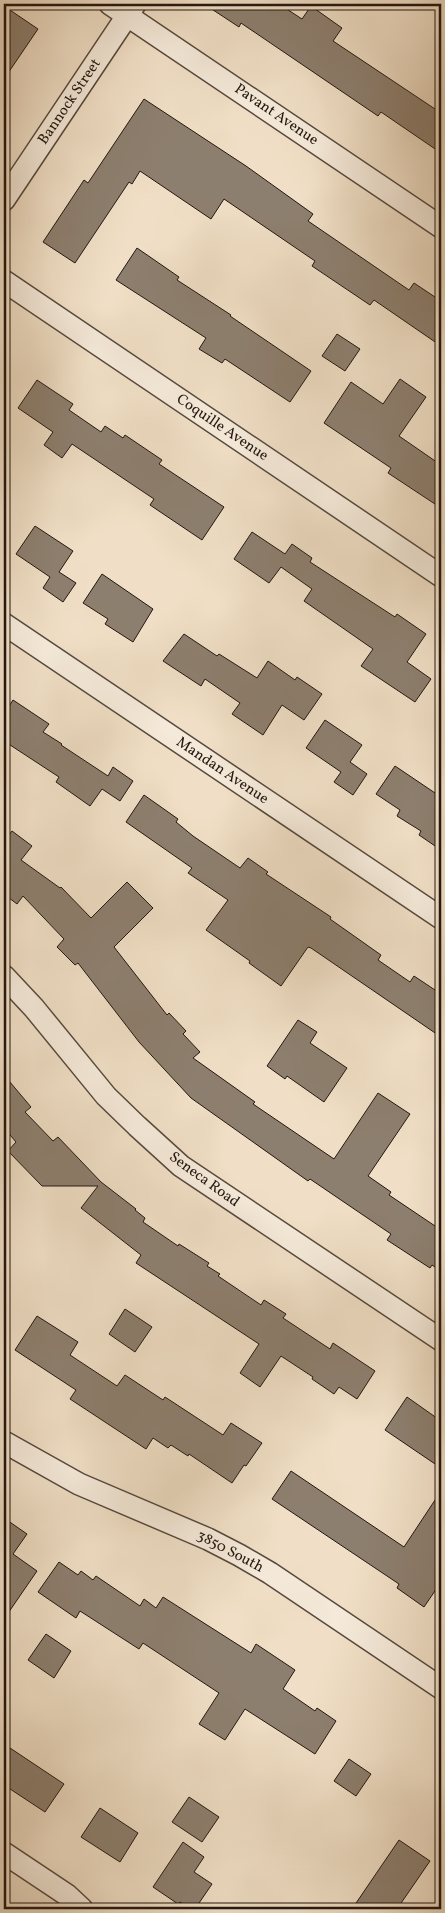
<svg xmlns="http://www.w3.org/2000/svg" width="445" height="1913" font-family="Vollkorn,serif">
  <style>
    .building { fill: #8d7f6f; stroke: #221710 }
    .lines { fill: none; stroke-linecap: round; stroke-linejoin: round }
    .minor-casing { stroke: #56493e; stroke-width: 24 }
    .minor { stroke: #f5eada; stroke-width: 21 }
    .labels { text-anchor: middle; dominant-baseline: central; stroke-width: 4; stroke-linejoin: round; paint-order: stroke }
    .street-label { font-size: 15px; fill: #221710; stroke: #f5eada }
  </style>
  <rect width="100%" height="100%" fill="#f0dfc6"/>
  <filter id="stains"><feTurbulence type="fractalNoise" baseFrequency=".004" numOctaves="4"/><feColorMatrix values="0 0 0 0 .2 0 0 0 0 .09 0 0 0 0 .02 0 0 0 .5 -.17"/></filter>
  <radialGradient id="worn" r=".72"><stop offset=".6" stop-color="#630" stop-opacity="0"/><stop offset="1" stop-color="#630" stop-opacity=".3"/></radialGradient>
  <!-- building -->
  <path class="building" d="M 204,4 L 279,4 L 302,19 L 311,6 L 342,28 L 333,41 L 441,113 L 441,153 L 381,112 L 378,116 L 241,23 L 239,27 Z
    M 4,6 L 38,29 L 4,79 Z
    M 144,99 L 246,166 L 313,214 L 308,221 L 409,290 L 414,283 L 441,301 L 441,346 L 374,300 L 370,305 L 312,266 L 315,261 L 224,199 L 211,219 L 140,171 L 132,184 L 129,182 L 75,263 L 43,242 L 84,180 L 88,183 Z
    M 137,248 L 179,277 L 177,280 L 231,315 L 230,316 L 311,371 L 290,402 L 225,359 L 222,363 L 199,349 L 206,338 L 116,280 Z
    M 337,334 L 360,349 L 345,371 L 322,356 Z
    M 400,379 L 426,397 L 399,436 L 441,465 L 441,508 L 388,473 L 391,468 L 324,423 L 351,382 L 383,404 Z
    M 37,380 L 73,404 L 69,410 L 101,432 L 105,426 L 123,438 L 125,435 L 162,460 L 159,464 L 224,507 L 202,540 L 150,505 L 154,499 L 72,444 L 62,458 L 44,445 L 53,432 L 18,408 Z
    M 35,526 L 73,551 L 59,572 L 76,583 L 63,602 L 43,588 L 50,577 L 16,554 Z
    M 252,532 L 285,554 L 292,544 L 312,558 L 310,562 L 395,617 L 397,614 L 426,634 L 407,662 L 431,679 L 415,702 L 361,666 L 373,649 L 304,601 L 312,589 L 281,567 L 269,583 L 234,559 Z
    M 102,574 L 153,609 L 133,642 L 105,624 L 108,619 L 83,603 Z
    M 184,634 L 217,656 L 219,654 L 257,678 L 268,661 L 295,680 L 297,677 L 322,694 L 304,720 L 282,705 L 263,735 L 232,714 L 240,703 L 205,679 L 201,686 L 163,661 Z
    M 13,700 L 49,724 L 43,732 L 62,744 L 61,745 L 108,776 L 113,767 L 133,781 L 120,801 L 102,789 L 90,806 L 56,782 L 59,777 L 4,741 L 4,714 Z
    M 325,720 L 362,745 L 350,762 L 367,774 L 353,795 L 334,782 L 341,772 L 306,748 Z
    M 395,766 L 441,797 L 441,850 L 419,835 L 421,831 L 397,816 L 400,810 L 376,794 Z
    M 144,795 L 178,819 L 176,822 L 193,836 L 240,868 L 248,858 L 268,872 L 266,874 L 331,917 L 330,919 L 381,955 L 378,960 L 410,982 L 414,976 L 441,994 L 441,1037 L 311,948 L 308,947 L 281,986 L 249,963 L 250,961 L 206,930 L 228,900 L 188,873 L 192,868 L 126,822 Z
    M 12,831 L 32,846 L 21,860 L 60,888 L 61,887 L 91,918 L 127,882 L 153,908 L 114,947 L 167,1015 L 169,1013 L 186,1031 L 183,1034 L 200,1052 L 193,1058 L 255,1102 L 253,1104 L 334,1159 L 378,1093 L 410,1114 L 368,1176 L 391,1192 L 389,1195 L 441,1230 L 441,1271 L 432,1265 L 430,1268 L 387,1240 L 391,1234 L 310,1179 L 308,1181 L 191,1098 L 139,1042 L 78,963 L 75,965 L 57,947 L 64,939 L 23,896 L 17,904 L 4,894 L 4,842 Z
    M 298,1020 L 317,1032 L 310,1043 L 347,1068 L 324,1102 L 287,1076 L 285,1079 L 267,1066 Z
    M 4,1075 L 31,1107 L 25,1112 L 53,1141 L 58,1137 L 101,1182 L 136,1209 L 135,1210 L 145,1218 L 143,1222 L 178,1246 L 179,1244 L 209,1263 L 207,1266 L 220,1274 L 218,1276 L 261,1305 L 264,1300 L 286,1314 L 283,1318 L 330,1349 L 333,1343 L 375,1371 L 357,1399 L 339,1387 L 334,1394 L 312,1379 L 313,1377 L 281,1356 L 260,1387 L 240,1373 L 259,1344 L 136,1263 L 141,1255 L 81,1208 L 98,1186 L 42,1186 L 8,1151 L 16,1142 L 5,1129 L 4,1130 Z
    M 125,1309 L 152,1327 L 135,1352 L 109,1334 Z
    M 37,1316 L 78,1342 L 70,1355 L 117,1386 L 125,1375 L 163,1400 L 165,1397 L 223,1435 L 231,1423 L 262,1443 L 246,1466 L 244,1465 L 232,1483 L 189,1454 L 188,1456 L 171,1445 L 168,1448 L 153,1438 L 146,1449 L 70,1399 L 76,1390 L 15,1350 Z
    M 407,1397 L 441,1421 L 441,1468 L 385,1430 Z
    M 291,1471 L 404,1547 L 441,1491 L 441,1582 L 424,1607 L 397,1588 L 399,1584 L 272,1499 Z
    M 4,1518 L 27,1534 L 13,1554 L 37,1571 L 4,1619 Z
    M 59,1562 L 78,1575 L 81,1571 L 93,1580 L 96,1576 L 140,1606 L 144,1599 L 156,1608 L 163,1597 L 251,1653 L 256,1644 L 295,1670 L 283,1689 L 315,1711 L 317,1708 L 336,1721 L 315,1754 L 245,1709 L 225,1740 L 199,1724 L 219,1693 L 143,1643 L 139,1649 L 80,1611 L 76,1618 L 38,1592 Z
    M 46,1634 L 71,1651 L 54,1678 L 28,1660 Z
    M 4,1744 L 64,1784 L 45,1812 L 4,1785 Z
    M 349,1759 L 371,1774 L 356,1796 L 334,1781 Z
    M 189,1797 L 219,1817 L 202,1842 L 172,1822 Z
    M 100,1808 L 138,1833 L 120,1862 L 81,1837 Z
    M 399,1840 L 430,1861 L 397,1909 L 352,1909 Z
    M 183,1842 L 204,1857 L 194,1872 L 212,1884 L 195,1909 L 191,1909 L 180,1902 L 178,1904 L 153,1887 Z"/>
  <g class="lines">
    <!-- minor casing -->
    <g class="minor-casing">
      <path id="minor" d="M 110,4 L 441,227
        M 4,200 L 135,4
        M 4,281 L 441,576
        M 4,624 L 441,918
        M 4,976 L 34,1008 L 106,1096 L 137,1126 L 181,1166 L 441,1340
        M 4,1442 L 79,1484 L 208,1539 L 239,1555 L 270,1573 L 441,1688
        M 4,1853 L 67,1895 L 82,1909"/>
    </g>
    <!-- minor -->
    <use href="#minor" class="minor"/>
  </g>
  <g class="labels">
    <!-- street labels -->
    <g class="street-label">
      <text transform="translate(70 102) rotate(-56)">Bannock Street</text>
      <text transform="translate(276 115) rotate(34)">Pavant Avenue</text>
      <text transform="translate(222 428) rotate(34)">Coquille Avenue</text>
      <text transform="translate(222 771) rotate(34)">Mandan Avenue</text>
      <text transform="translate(204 1180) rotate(36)">Seneca Road</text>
      <text transform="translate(230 1552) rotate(28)">3850 South</text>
    </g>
  </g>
  <!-- margin -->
  <rect width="445" height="1913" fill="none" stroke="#f0dfc6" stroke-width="20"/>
  <rect x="5" y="5" width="435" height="1903" fill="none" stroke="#221710" stroke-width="2.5"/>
  <rect x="10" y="10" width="425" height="1893" fill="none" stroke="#221710"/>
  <rect width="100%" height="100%" filter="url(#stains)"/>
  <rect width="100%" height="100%" fill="url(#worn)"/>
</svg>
